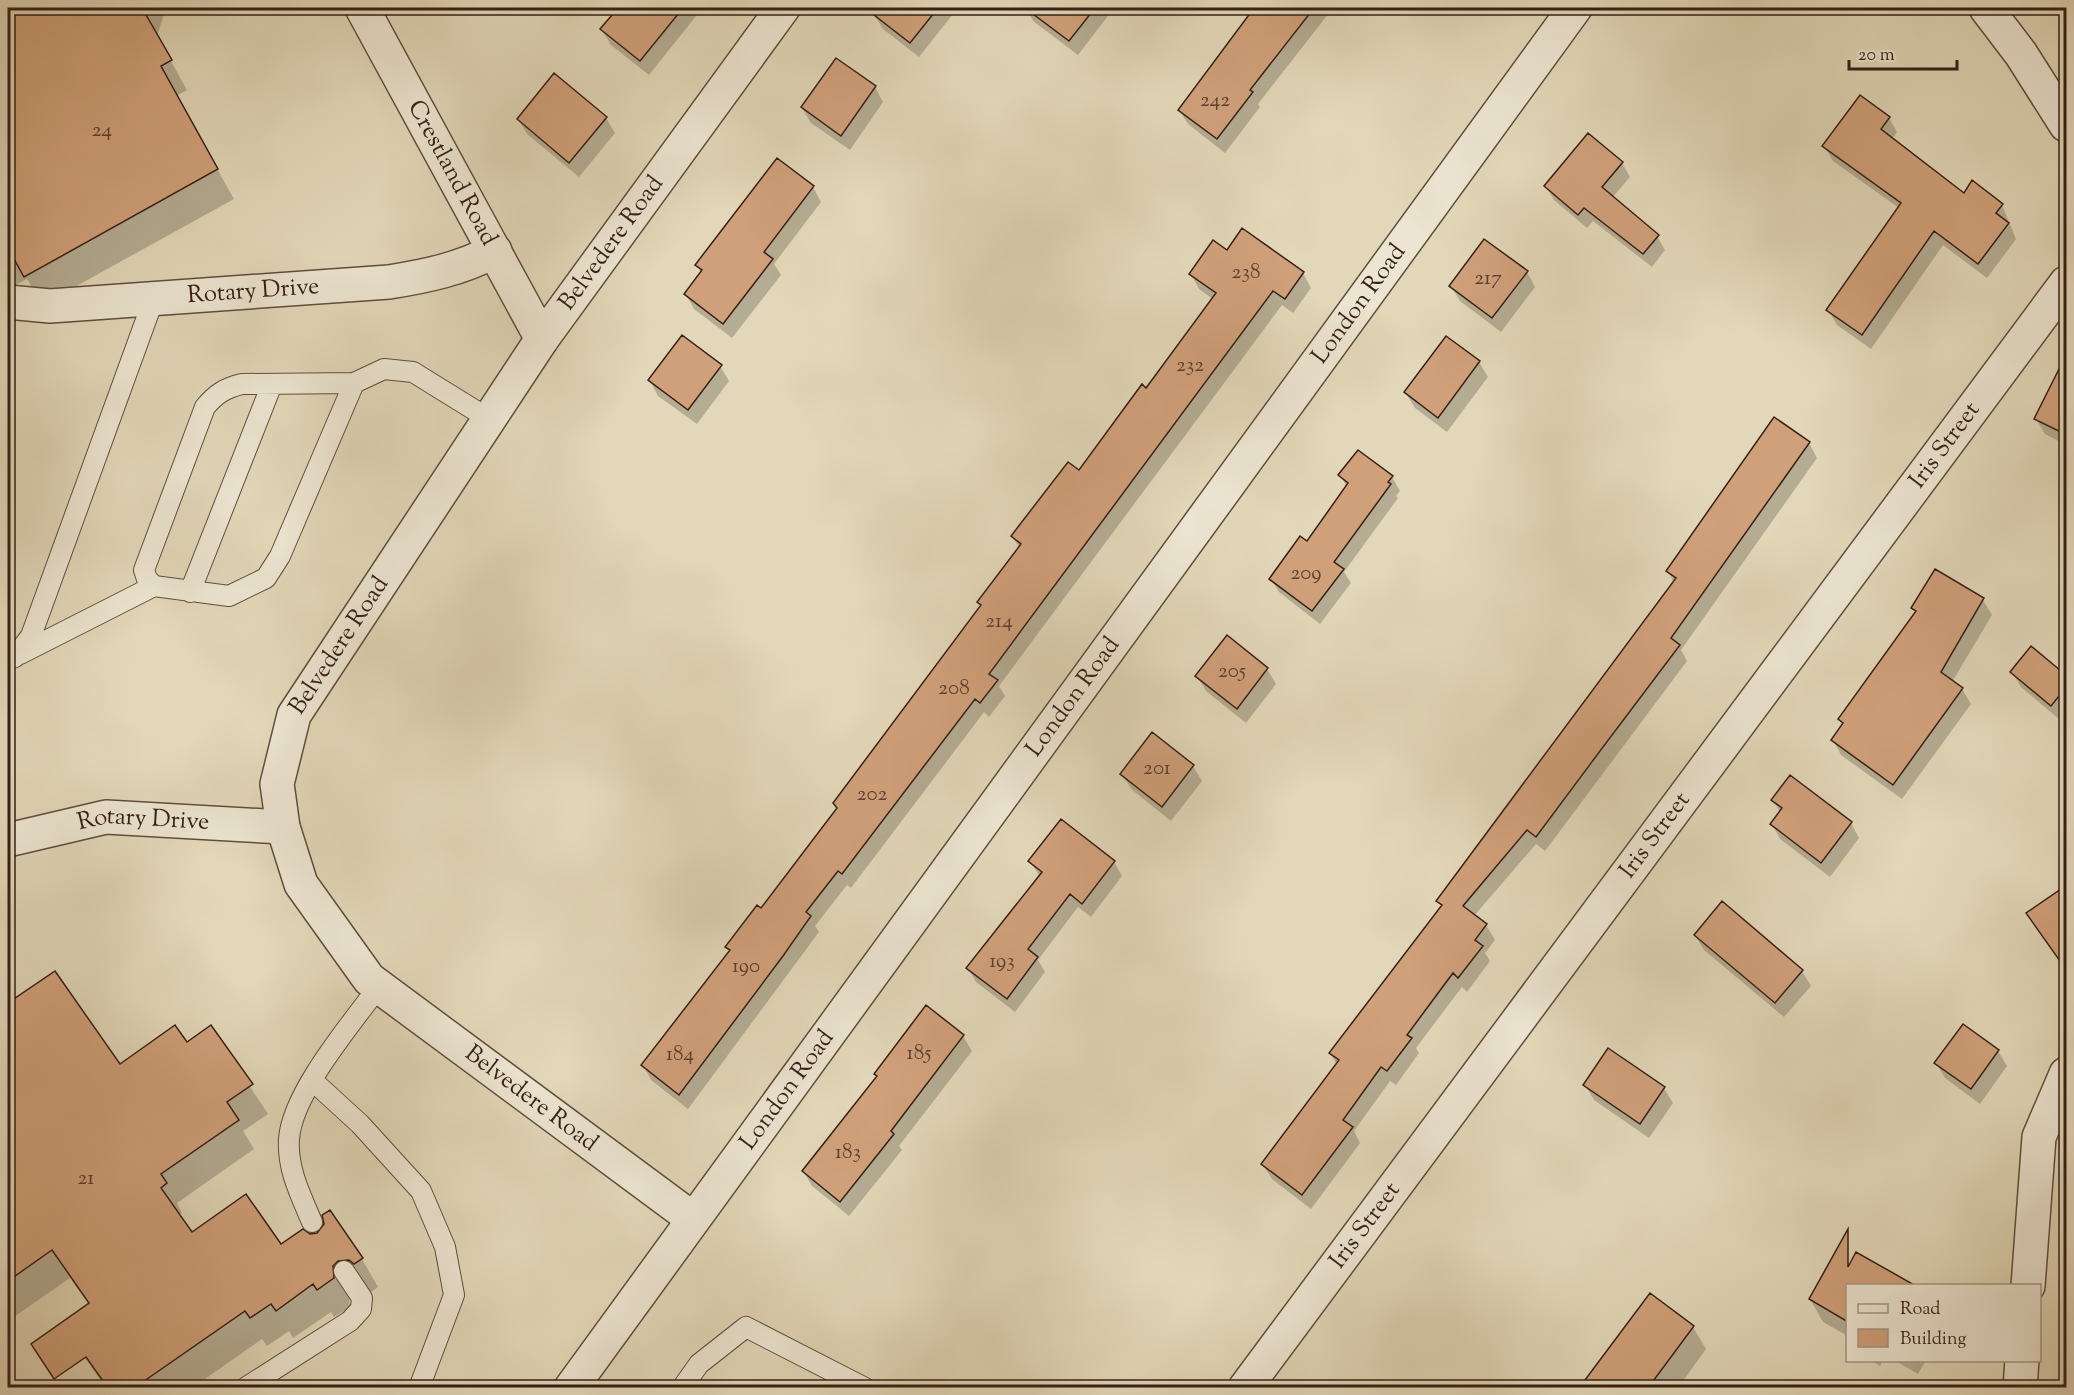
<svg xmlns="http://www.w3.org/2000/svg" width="2074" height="1395" font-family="'Sorts Mill Goudy',serif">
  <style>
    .shadow { fill: #0003 }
    .building { fill: #d0a07a; stroke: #351f16; stroke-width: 1.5 }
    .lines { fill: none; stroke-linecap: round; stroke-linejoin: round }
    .service-casing { stroke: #604d3e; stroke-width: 22 }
    .minor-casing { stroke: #604d3e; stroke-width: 36 }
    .service { stroke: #ece5d1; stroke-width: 20 }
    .minor { stroke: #ece5d1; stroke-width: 33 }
    .labels { text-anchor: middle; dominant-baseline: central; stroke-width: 5; stroke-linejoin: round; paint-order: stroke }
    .number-label { font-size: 21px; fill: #5c3f2f }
    .street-label { font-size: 24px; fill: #351f16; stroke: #ece5d1 }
  </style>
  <rect width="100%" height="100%" fill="#e2d7b8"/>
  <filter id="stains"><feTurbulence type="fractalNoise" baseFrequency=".00333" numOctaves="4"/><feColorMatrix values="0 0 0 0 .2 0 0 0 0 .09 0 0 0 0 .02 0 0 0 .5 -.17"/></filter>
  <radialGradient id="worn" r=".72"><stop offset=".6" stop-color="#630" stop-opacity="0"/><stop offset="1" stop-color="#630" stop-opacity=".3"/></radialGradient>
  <!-- shadow -->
  <path class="shadow" d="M 8,8 L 166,8 L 157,36 L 187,90 L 176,96 L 234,199 L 42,305 L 27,279 L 8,289 Z
    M 620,8 L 698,8 L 700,11 L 649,75 L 611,45 L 602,30 Z
    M 879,8 L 949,8 L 953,14 L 919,57 L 883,29 L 874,14 Z
    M 1026,8 L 1114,8 L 1078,55 L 1033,21 Z
    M 1256,8 L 1326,8 L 1329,13 L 1258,104 L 1260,107 L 1225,153 L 1188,124 L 1179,110 Z
    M 875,87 L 883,102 L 850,150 L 811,123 L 802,108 Z
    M 606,118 L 615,133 L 579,177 L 527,134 L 518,119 Z
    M 1889,118 L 1897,132 L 1892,139 L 1964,195 L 2002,205 L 2016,239 L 1987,278 L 1943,245 L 1871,349 L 1837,325 L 1828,310 L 1899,208 L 1833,161 L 1824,146 Z
    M 1622,163 L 1630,177 L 1612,198 L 1657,236 L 1665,250 L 1652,267 L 1593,221 L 1587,228 L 1554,200 L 1546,186 Z
    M 813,187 L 821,202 L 774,264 L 781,275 L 732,338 L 694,309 L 686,294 L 701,273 L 697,265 Z
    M 1227,252 L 1303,273 L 1311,288 L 1293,313 L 1282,305 L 999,686 L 1005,696 L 989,717 L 984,712 L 851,888 L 847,885 L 815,926 L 819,932 L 688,1109 L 651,1080 L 643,1065 L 730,952 L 727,947 L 762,910 L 838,810 L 981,606 L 979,602 L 1020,549 L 1012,536 L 1079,472 L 1147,390 L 1213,299 L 1199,289 L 1191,274 Z
    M 1527,272 L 1535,287 L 1501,332 L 1460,301 L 1451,286 Z
    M 1446,338 L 1479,362 L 1488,377 L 1447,432 L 1415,408 L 1406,393 Z
    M 720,366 L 729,381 L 697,424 L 658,396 L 650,381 Z
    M 2066,393 L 2066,445 L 2045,434 L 2036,419 Z
    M 1809,443 L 1817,458 L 1681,650 L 1687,661 L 1545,851 L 1536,844 L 1474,916 L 1486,925 L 1495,940 L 1485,953 L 1490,961 L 1467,992 L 1462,987 L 1416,1048 L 1419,1053 L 1396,1085 L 1390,1081 L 1354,1131 L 1360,1143 L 1311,1209 L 1272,1179 L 1263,1165 L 1337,1065 L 1330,1053 L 1442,907 L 1438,901 L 1674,583 L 1668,571 Z
    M 1340,475 L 1392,477 L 1400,491 L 1396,496 L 1398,498 L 1344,572 L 1351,583 L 1320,624 L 1279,592 L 1271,579 L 1307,543 L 1347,487 Z
    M 1935,571 L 1983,600 L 1992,615 L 1952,682 L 1962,689 L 1971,704 L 1902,799 L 1841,755 L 1833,740 L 1843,725 L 1840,719 L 1916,613 L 1913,608 Z
    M 1267,669 L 1276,684 L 1246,723 L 1206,691 L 1197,676 Z
    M 2012,672 L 2066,678 L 2066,711 L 2060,720 L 2021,687 Z
    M 1193,766 L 1202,781 L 1171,821 L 1131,789 L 1122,774 Z
    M 1773,800 L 1851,823 L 1859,838 L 1830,877 L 1780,839 L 1772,824 L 1780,812 Z
    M 1030,861 L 1114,862 L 1122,876 L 1091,917 L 1078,907 L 1038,960 L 1045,972 L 1015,1012 L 976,982 L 968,968 L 1040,877 Z
    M 1695,935 L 1802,971 L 1811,986 L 1784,1017 L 1704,950 Z
    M 8,984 L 17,998 L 119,1066 L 187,1044 L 211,1027 L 268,1114 L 243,1131 L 254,1149 L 177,1203 L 182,1213 L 179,1215 L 192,1234 L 362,1259 L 378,1287 L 371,1292 L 366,1288 L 349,1295 L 350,1307 L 334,1317 L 331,1312 L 293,1338 L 289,1331 L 267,1346 L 262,1339 L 192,1388 L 106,1388 L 80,1351 L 89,1305 L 70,1278 L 8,1321 Z
    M 926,1007 L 963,1036 L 972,1051 L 899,1146 L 902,1150 L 849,1216 L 812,1186 L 803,1171 L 878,1078 L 875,1074 Z
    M 1998,1051 L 2007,1066 L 1980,1104 L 1945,1078 L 1936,1063 Z
    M 1585,1085 L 1664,1088 L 1673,1103 L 1649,1138 L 1594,1100 Z
    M 1848,1286 L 1848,1339 L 1844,1334 L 1823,1322 L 1810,1299 Z
    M 1693,1327 L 1706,1349 L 1678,1388 L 1581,1388 Z
    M 1870,1360 L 1883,1360 L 1880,1366 Z
    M 1894,1360 L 1926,1360 L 1918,1374 Z"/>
  <!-- building -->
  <path class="building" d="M 8,8 L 142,8 L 172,60 L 161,66 L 218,169 L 24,277 L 8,248 Z
    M 618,8 L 683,8 L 640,61 L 600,29 Z
    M 865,8 L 938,8 L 910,43 Z
    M 1025,8 L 1095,8 L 1069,41 Z
    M 1254,8 L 1314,8 L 1250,90 L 1253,92 L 1217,139 L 1178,110 Z
    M 836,58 L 876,86 L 841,136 L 801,107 Z
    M 554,73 L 607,117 L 569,163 L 517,119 Z
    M 1860,95 L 1890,117 L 1881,129 L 1964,193 L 1972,180 L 2003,204 L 1996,213 L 2009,223 L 1978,264 L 1934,231 L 1862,335 L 1826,310 L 1901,203 L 1822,146 Z
    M 1588,133 L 1623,162 L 1602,187 L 1659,235 L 1643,254 L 1584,208 L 1578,215 L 1544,186 Z
    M 777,158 L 814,186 L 764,252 L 773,259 L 723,324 L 684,294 L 702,270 L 695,265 Z
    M 1242,228 L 1304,272 L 1285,299 L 1273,291 L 989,674 L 998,680 L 980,703 L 975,699 L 842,874 L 838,871 L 806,912 L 811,916 L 783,956 L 679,1095 L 641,1065 L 730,950 L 725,947 L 757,905 L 761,908 L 837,808 L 833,803 L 981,605 L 977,602 L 1021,544 L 1011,536 L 1068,462 L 1079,470 L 1142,384 L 1146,388 L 1216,293 L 1189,274 L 1213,240 L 1227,250 Z
    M 1484,239 L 1528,271 L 1492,318 L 1449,286 Z
    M 682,335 L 722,365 L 688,410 L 648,380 Z
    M 1446,336 L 1480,361 L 1438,418 L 1404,392 Z
    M 2067,353 L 2067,435 L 2034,419 Z
    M 1774,417 L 1810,442 L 1671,638 L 1680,645 L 1603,747 L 1536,837 L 1527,830 L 1463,906 L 1487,924 L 1475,940 L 1483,946 L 1458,978 L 1453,973 L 1407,1035 L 1412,1038 L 1387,1071 L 1381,1067 L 1343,1120 L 1353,1127 L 1302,1195 L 1261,1164 L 1339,1060 L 1329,1053 L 1442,905 L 1436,901 L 1676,578 L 1666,571 Z
    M 1358,450 L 1393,476 L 1388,482 L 1391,484 L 1334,562 L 1344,569 L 1312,611 L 1269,579 L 1300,536 L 1307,541 L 1348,483 L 1338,475 Z
    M 1935,569 L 1984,598 L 1941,672 L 1963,688 L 1893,785 L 1831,740 L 1843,723 L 1838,719 L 1916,611 L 1911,608 Z
    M 1227,635 L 1268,668 L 1237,709 L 1195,676 Z
    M 2031,646 L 2067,676 L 2067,686 L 2051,706 L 2010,672 Z
    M 1152,732 L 1194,765 L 1162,807 L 1120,774 Z
    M 1790,775 L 1852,822 L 1821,863 L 1770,824 L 1782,808 L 1771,800 Z
    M 1061,819 L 1115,861 L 1082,904 L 1070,894 L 1028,949 L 1038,957 L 1007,999 L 966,968 L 1042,872 L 1028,861 Z
    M 2067,885 L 2067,971 L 2026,913 Z
    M 1722,901 L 1803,970 L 1775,1003 L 1694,935 Z
    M 55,971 L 120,1064 L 175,1025 L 187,1042 L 211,1025 L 253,1084 L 227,1102 L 239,1120 L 161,1174 L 167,1183 L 161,1188 L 192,1232 L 246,1194 L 281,1244 L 303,1229 L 310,1234 L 317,1233 L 324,1224 L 322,1215 L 330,1210 L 363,1258 L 354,1264 L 349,1260 L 338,1261 L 333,1266 L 334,1278 L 317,1290 L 313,1284 L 276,1311 L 271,1304 L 250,1318 L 245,1311 L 134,1388 L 108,1388 L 86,1357 L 54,1379 L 31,1344 L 89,1303 L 52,1250 L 8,1281 L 8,1003 Z
    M 926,1005 L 964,1035 L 891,1131 L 894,1134 L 840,1202 L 802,1171 L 877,1076 L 874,1074 Z
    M 1963,1024 L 1999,1050 L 1971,1089 L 1934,1063 Z
    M 1608,1048 L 1665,1087 L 1640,1124 L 1583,1085 Z
    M 1848,1229 L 1848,1267 L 1856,1252 L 1916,1286 L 1848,1286 L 1848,1322 L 1809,1299 Z
    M 1650,1293 L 1694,1326 L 1648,1388 L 1579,1388 Z"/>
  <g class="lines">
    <!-- service casing -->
    <g class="service-casing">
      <path id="service" d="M 354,383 L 280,556 L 266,578 L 229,596 L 154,586 L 147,579 L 144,570 L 205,407 C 216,394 225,388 242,384 L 354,383 L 384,369 L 413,372 L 489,419
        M 190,592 L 272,384
        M 20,654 L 154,586
        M 8,660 L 15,657 L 31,636 L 154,298
        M 313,1081 L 360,1124 L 421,1191 L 445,1247 L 454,1295 L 419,1388
        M 312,1222 C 301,1196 287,1169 289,1139 C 292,1093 352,1023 379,986
        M 245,1388 L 350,1321 L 361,1309 L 362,1298 L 344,1271
        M 682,1388 L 699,1364 L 746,1327 L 865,1388"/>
    </g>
    <!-- minor casing -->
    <g class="minor-casing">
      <g id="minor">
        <path id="s1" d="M 362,8 L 542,339"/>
        <path d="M 1986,8 L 2021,54 L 2066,125"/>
        <path id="s2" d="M 8,302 L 50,306 L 389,282 C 427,276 460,269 495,251"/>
        <path id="s3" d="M 8,840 L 106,817 L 283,827"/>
        <path id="s4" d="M 693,1219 L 369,979 L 301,884 L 283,827 L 277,784 L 294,715 L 542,339 L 783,8"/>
        <path d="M 2028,1286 L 2039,1137 L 2066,1074"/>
        <path id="s5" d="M 571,1388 L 1575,8"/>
        <path id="s6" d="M 1245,1388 L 2066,283"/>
        <path d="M 2020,1388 L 2022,1360"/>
      </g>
    </g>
    <!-- service -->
    <use href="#service" class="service"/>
    <!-- minor -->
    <use href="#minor" class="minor"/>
  </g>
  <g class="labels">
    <!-- number labels -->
    <g class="number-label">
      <text x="1215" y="101">242</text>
      <text x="102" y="131">24</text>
      <text x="1246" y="273">238</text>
      <text x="1488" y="279">217</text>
      <text x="1190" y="366">232</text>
      <text x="1306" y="574">209</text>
      <text x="999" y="622">214</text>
      <text x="1232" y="672">205</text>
      <text x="954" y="689">208</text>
      <text x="1157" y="769">201</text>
      <text x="872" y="795">202</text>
      <text x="1002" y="962">193</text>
      <text x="746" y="967">190</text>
      <text x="919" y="1054">185</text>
      <text x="680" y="1055">184</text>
      <text x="848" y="1153">183</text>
      <text x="86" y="1179">21</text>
    </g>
    <!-- street labels -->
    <g class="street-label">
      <text stroke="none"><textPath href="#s1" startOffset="188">Crestland Road</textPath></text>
      <text stroke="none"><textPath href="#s4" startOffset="1263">Belvedere Road</textPath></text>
      <text stroke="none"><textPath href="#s2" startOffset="246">Rotary Drive</textPath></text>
      <text stroke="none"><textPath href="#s5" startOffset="1340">London Road</textPath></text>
      <text stroke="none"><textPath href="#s6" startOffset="1174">Iris Street</textPath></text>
      <text stroke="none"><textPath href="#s4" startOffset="777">Belvedere Road</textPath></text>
      <text stroke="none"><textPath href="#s5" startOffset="854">London Road</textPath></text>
      <text stroke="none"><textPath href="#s3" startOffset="138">Rotary Drive</textPath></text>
      <text stroke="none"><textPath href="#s6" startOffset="688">Iris Street</textPath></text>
      <text stroke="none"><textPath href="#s5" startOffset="368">London Road</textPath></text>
      <text transform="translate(531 1099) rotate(37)">Belvedere Road</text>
      <text stroke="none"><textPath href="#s6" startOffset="202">Iris Street</textPath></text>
    </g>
  </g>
  <!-- margin -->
  <rect width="2074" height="1395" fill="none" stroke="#e2d7b8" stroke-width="30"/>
  <rect x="9" y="9" width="2056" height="1377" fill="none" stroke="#351f16" stroke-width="3"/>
  <rect x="15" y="15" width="2044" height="1365" fill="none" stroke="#351f16" stroke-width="1.5"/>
  <!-- legend -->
  <rect x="1846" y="1284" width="195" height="78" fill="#ece5d1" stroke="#a39686" stroke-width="1.5"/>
  <rect x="1858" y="1304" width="30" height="9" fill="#ece5d1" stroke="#a39686" stroke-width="1.5"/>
  <text x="1900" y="1314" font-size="18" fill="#351f16">Road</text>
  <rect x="1858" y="1329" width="30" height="18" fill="#d0a07a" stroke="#a39686" stroke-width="1.5"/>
  <text x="1900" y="1344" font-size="18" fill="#351f16">Building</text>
  <!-- scale -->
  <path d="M1849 60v9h108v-9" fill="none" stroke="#351f16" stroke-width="3"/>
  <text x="1858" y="60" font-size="18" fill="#351f16" stroke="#ece5d1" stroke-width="4.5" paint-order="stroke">20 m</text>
  <rect width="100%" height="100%" filter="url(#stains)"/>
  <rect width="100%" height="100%" fill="url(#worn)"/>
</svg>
